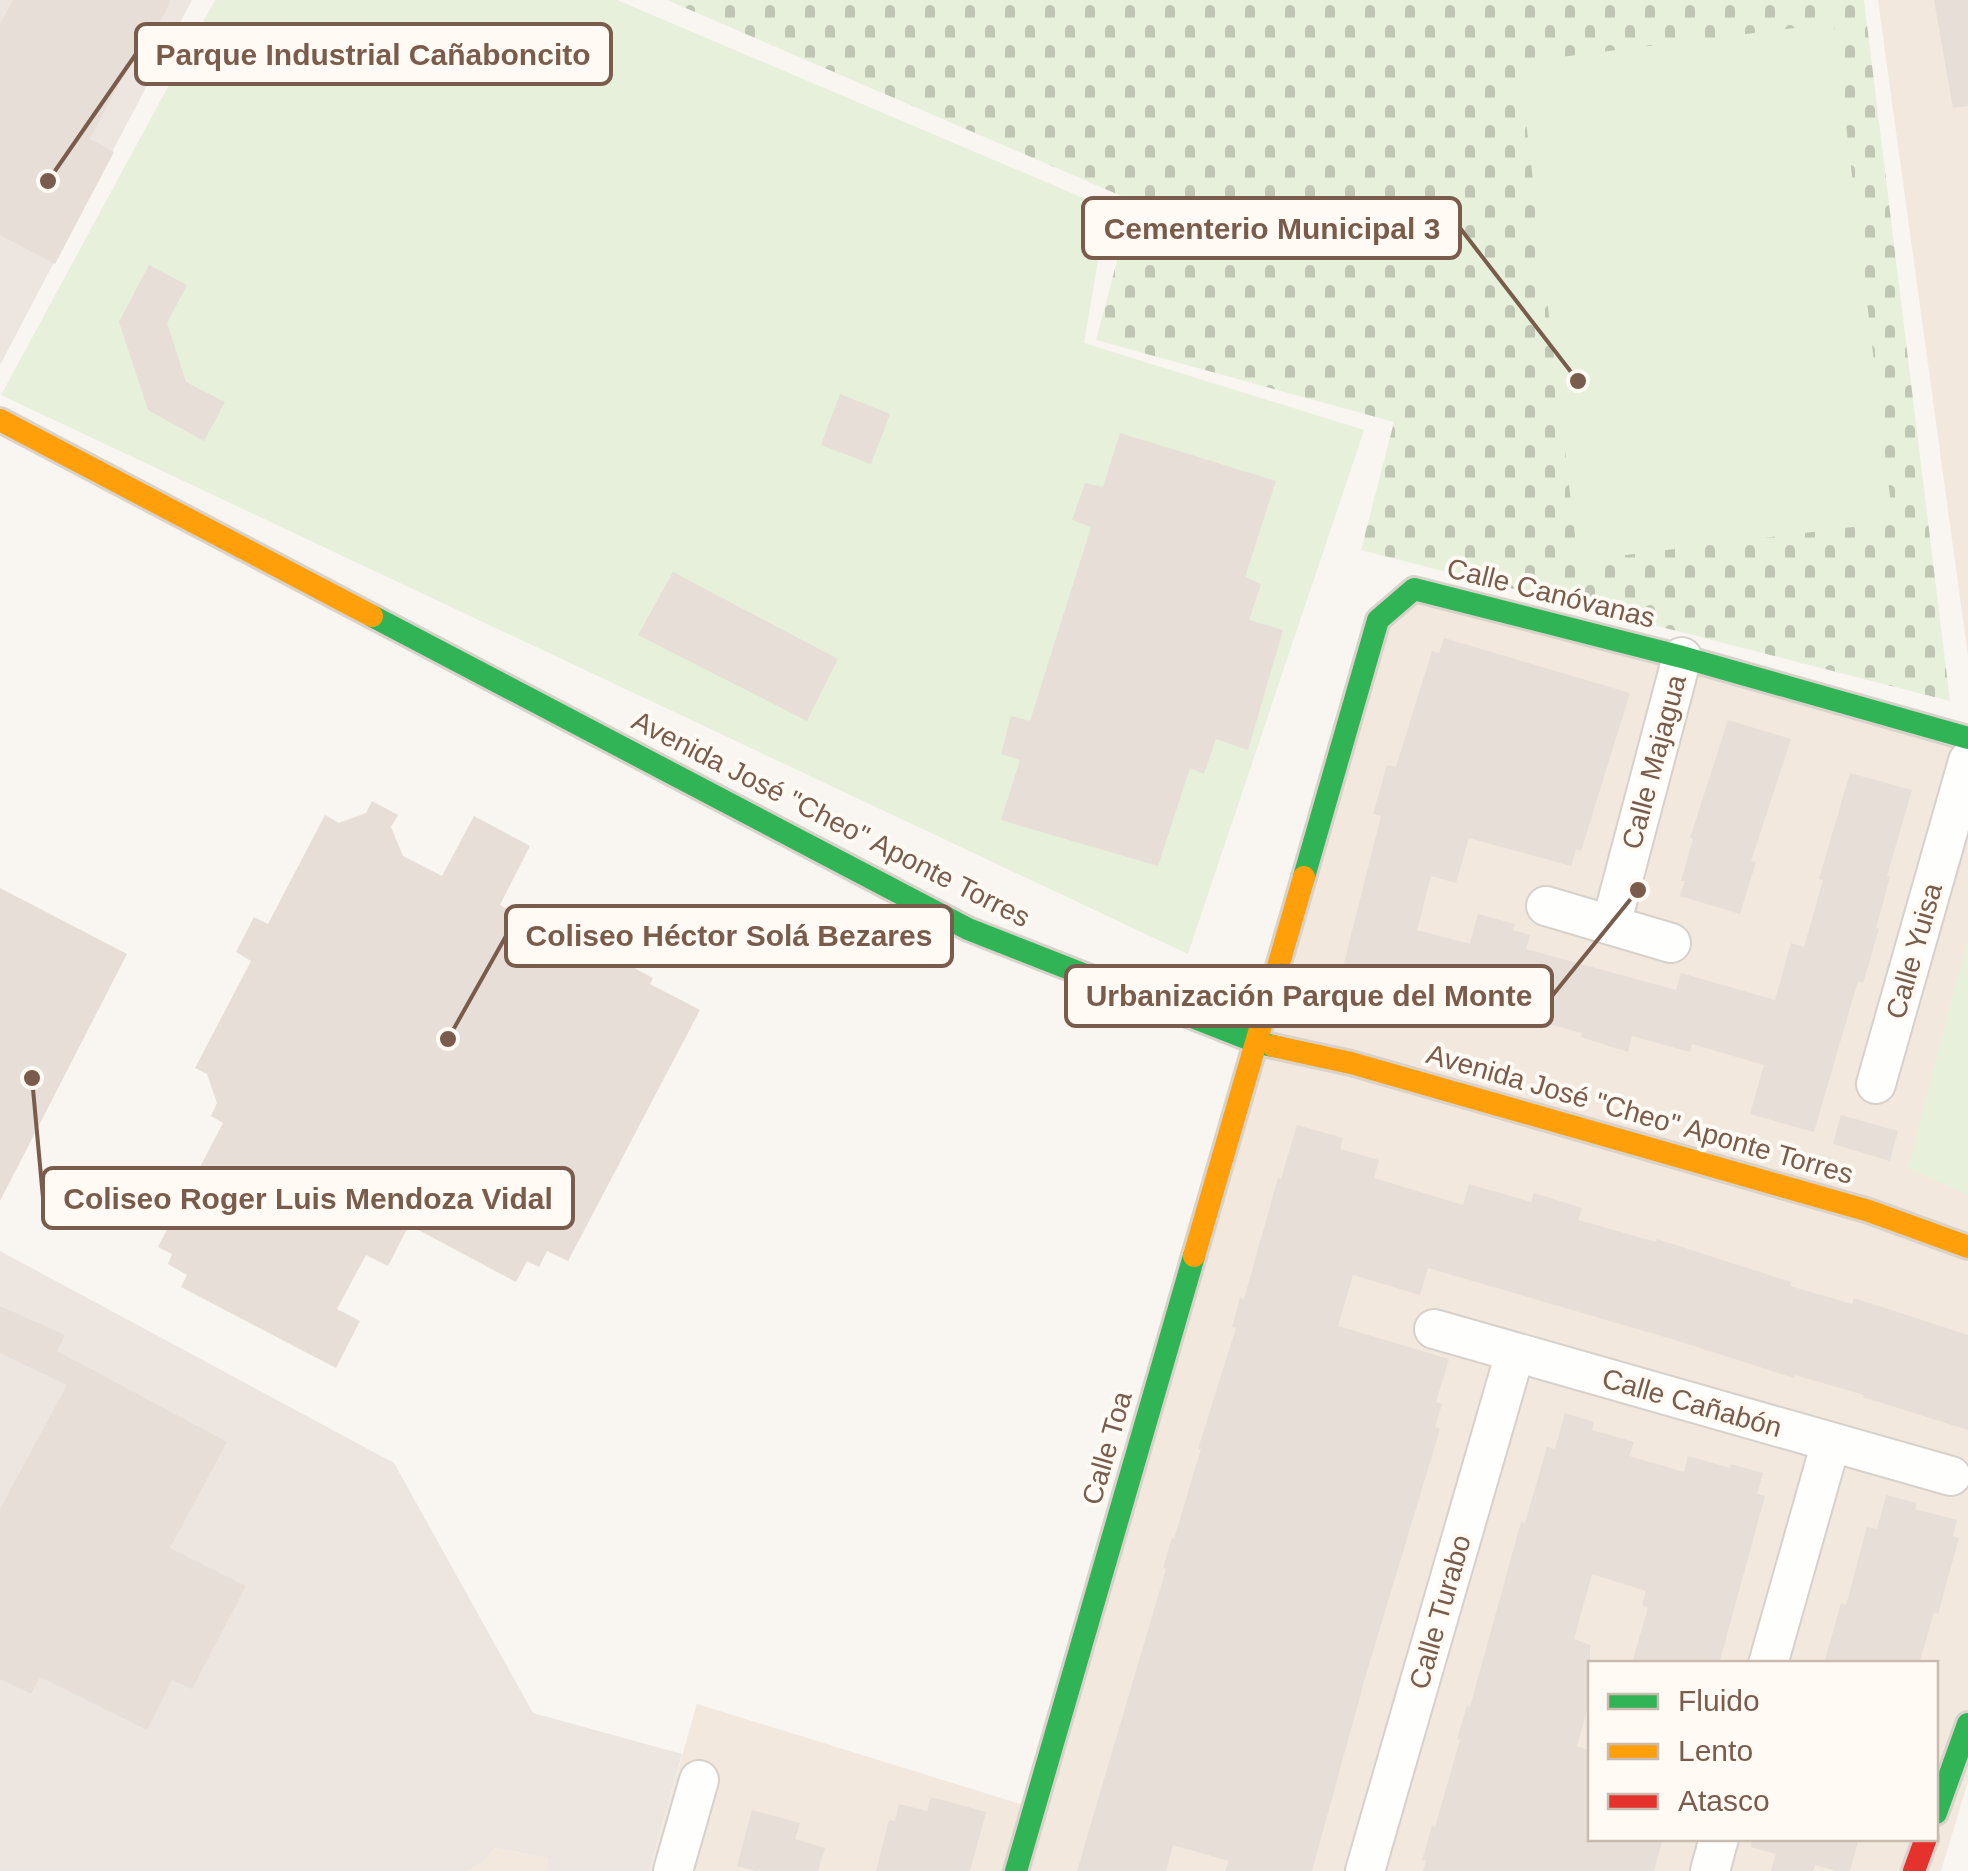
<svg xmlns="http://www.w3.org/2000/svg" width="1968" height="1871" font-family="Helvetica,sans-serif">
  <style>
    .residential { fill: #f2e8de; fill-rule: evenodd }
    .industrial { fill: #ede5e0 }
    .cemetery { fill: url(#cemetery-stones) }
    .green { fill: #e7f0db }
    .building { fill: #e6ded7 }
    .lines { fill: none; stroke-linecap: round; stroke-linejoin: round }
    .street-casing { stroke: #d7d1cb; stroke-width: 42 }
    .fast-casing { stroke: #d9d2cb; stroke-width: 28 }
    .slow-casing { stroke: #d9d2cb; stroke-width: 28 }
    .jam-casing { stroke: #d9d2cb; stroke-width: 28 }
    .street { stroke: #fefefd; stroke-width: 38 }
    .fast { stroke: #30b455; stroke-width: 22 }
    .slow { stroke: #ff9f0a; stroke-width: 22 }
    .jam { stroke: #e5322d; stroke-width: 22 }
    .labels { text-anchor: middle; dominant-baseline: central; stroke-width: 8; stroke-linejoin: round; paint-order: stroke }
    .street-label { font-size: 28px; fill: #7a5c4d; stroke: #fffaf3 }
    .leader { fill: none; stroke: #7a5c4d; stroke-width: 4 }
    .callout-dot { fill: #7a5c4d; stroke: #fffaf3; stroke-width: 4 }
    .callout { fill: #fffaf3; stroke: #7a5c4d; stroke-width: 4 }
    .callout-label { font-size: 30px; text-anchor: middle; font-weight: bold; fill: #7a5c4d }
  </style>
  <defs>
    <pattern id="cemetery-stones" width="16" height="16" patternUnits="userSpaceOnUse" patternTransform="scale(2.5)"><rect width="16" height="16" fill="#e7f0db"/><path d="M2 7V4a2 2 0 0 1 4 0v3zM10 15v-3a2 2 0 0 1 4 0v3z" fill="#c0c6b4"/></pattern>
  </defs>
  <rect width="100%" height="100%" fill="#f9f5f0"/>
  <!-- residential -->
  <path class="residential" d="M 1878,0 L 1968,0 L 1968,656 Z
    M 1398,599 L 1968,737 L 1968,1781 L 1941,1871 L 649,1871 L 697,1704 L 1040,1810 ZM 1590,1664 L 1936,1664 L 1936,1838 L 1590,1838 Z
    M 493,1848 L 548,1858 L 546,1871 L 465,1871 L 482,1863 Z"/>
  <!-- industrial -->
  <path class="industrial" d="M 0,0 L 192,0 L 0,365 Z
    M 0,1251 L 394,1463 L 533,1713 L 682,1754 L 649,1871 L 546,1871 L 548,1858 L 494,1848 L 482,1863 L 465,1871 L 0,1871 Z"/>
  <!-- cemetery -->
  <path class="cemetery" d="M 667,0 L 1864,0 L 1950,701 L 1361,550 L 1394,422 L 1096,340 L 1133,201 Z"/>
  <!-- green -->
  <path class="green" d="M 215,0 L 617,0 L 1107,208 L 1084,343 L 1364,430 L 1188,954 L 1,395 Z
    M 1834,23 L 1893,522 L 1578,561 L 1519,62 Z
    M 1968,937 L 1968,1195 L 1908,1168 Z"/>
  <!-- building -->
  <path class="building" d="M 13,0 L 171,0 L 151,39 L 144,35 L 90,139 L 114,152 L 55,264 L 0,235 L 0,24 Z
    M 1934,0 L 1968,0 L 1968,106 L 1953,108 Z
    M 149,265 L 187,285 L 167,323 L 186,382 L 225,402 L 204,441 L 148,410 L 119,322 Z
    M 840,394 L 890,414 L 871,464 L 821,445 Z
    M 1120,433 L 1276,481 L 1245,577 L 1261,584 L 1249,620 L 1283,630 L 1248,750 L 1216,739 L 1204,774 L 1190,768 L 1158,866 L 1001,820 L 1020,760 L 1001,754 L 1011,716 L 1030,721 L 1091,527 L 1072,520 L 1085,483 L 1103,487 Z
    M 673,572 L 838,659 L 807,721 L 638,635 Z
    M 1444,638 L 1630,693 L 1581,851 L 1576,849 L 1571,866 L 1469,838 L 1456,883 L 1431,876 L 1417,930 L 1470,944 L 1478,914 L 1515,924 L 1513,930 L 1530,935 L 1526,949 L 1676,990 L 1681,973 L 1775,1000 L 1791,943 L 1804,947 L 1823,880 L 1819,879 L 1850,773 L 1912,790 L 1887,876 L 1890,877 L 1876,928 L 1879,929 L 1863,983 L 1858,981 L 1814,1132 L 1750,1114 L 1764,1065 L 1692,1044 L 1690,1052 L 1632,1036 L 1628,1052 L 1581,1037 L 1582,1033 L 1534,1020 L 1540,1001 L 1478,984 L 1476,990 L 1409,972 L 1406,984 L 1343,967 L 1381,816 L 1373,814 L 1387,765 L 1396,767 L 1432,651 L 1439,653 Z
    M 1728,720 L 1791,739 L 1751,861 L 1756,862 L 1740,914 L 1680,896 L 1685,881 L 1681,881 L 1693,839 L 1690,838 Z
    M 372,801 L 398,815 L 391,827 L 403,856 L 442,876 L 474,816 L 530,846 L 500,905 L 542,928 L 569,920 L 576,907 L 601,920 L 589,944 L 653,978 L 650,984 L 700,1010 L 568,1261 L 547,1251 L 539,1267 L 527,1261 L 516,1282 L 409,1225 L 388,1266 L 366,1255 L 337,1309 L 360,1321 L 336,1368 L 181,1287 L 187,1275 L 168,1264 L 172,1254 L 158,1247 L 223,1123 L 211,1116 L 217,1103 L 207,1074 L 195,1068 L 251,961 L 236,952 L 254,917 L 268,924 L 325,815 L 339,823 L 366,813 Z
    M 0,888 L 127,954 L 0,1201 Z
    M 1841,1115 L 1898,1131 L 1890,1161 L 1833,1144 Z
    M 1297,1125 L 1343,1138 L 1340,1149 L 1379,1160 L 1374,1178 L 1463,1205 L 1469,1184 L 1531,1202 L 1534,1193 L 1582,1208 L 1578,1220 L 1656,1242 L 1657,1239 L 1791,1282 L 1790,1286 L 1852,1304 L 1854,1298 L 1968,1335 L 1968,1430 L 1863,1397 L 1864,1395 L 1795,1375 L 1794,1378 L 1675,1340 L 1428,1268 L 1420,1295 L 1353,1275 L 1338,1326 L 1449,1359 L 1436,1402 L 1442,1404 L 1435,1427 L 1440,1429 L 1367,1671 L 1312,1871 L 1225,1871 L 1229,1861 L 1173,1845 L 1166,1871 L 1077,1871 L 1166,1569 L 1163,1568 L 1172,1538 L 1174,1539 L 1201,1449 L 1198,1449 L 1236,1328 L 1232,1327 L 1240,1298 L 1244,1299 L 1278,1178 L 1281,1179 Z
    M 0,1306 L 65,1335 L 57,1351 L 227,1442 L 170,1548 L 246,1586 L 192,1689 L 172,1680 L 147,1730 L 40,1677 L 31,1694 L 0,1679 L 0,1509 L 67,1385 L 0,1353 Z
    M 1565,1413 L 1594,1422 L 1592,1430 L 1634,1442 L 1629,1456 L 1684,1472 L 1688,1456 L 1730,1468 L 1731,1464 L 1763,1473 L 1757,1494 L 1765,1496 L 1719,1664 L 1632,1664 L 1648,1607 L 1642,1605 L 1646,1591 L 1592,1574 L 1574,1639 L 1590,1645 L 1590,1700 L 1577,1746 L 1590,1751 L 1590,1838 L 1663,1838 L 1654,1871 L 1423,1871 L 1426,1861 L 1422,1860 L 1432,1826 L 1435,1827 L 1460,1740 L 1457,1739 L 1467,1706 L 1470,1707 L 1521,1522 L 1525,1523 L 1547,1447 L 1555,1449 Z
    M 1886,1495 L 1917,1503 L 1915,1509 L 1957,1520 L 1953,1536 L 1959,1538 L 1938,1614 L 1934,1612 L 1919,1664 L 1824,1664 L 1841,1603 L 1846,1605 L 1867,1527 L 1877,1529 Z
    M 931,1797 L 986,1812 L 970,1871 L 876,1871 L 889,1820 L 895,1821 L 899,1804 L 927,1811 Z
    M 752,1810 L 800,1823 L 795,1839 L 825,1848 L 818,1871 L 757,1871 L 737,1866 Z
    M 1752,1838 L 1859,1838 L 1850,1871 L 1837,1871 L 1815,1865 L 1813,1871 L 1771,1871 L 1776,1854 L 1751,1847 Z"/>
  <g class="lines">
    <!-- street casing -->
    <g class="street-casing">
      <path id="street" d="M 1546,906 L 1671,943
        M 1611,925 L 1682,657
        M 1876,1084 L 1968,761
        M 1434,1329 L 1951,1476
        M 1768,1664 L 1831,1442
        M 673,1871 L 699,1780
        M 1365,1871 L 1515,1353
        M 1710,1871 L 1719,1838"/>
    </g>
    <!-- fast casing -->
    <g class="fast-casing">
      <path id="fast" d="M 372,616 L 968,929 L 1256,1042 L 1273,1046
        M 1304,877 L 1378,620 L 1414,589 L 1682,657 L 1968,738
        M 1936,1813 L 1968,1724
        M 1016,1871 L 1194,1256"/>
    </g>
    <!-- slow casing -->
    <g class="slow-casing">
      <path id="slow" d="M 0,420 L 372,616
        M 1273,1046 L 1351,1063 L 1869,1211 L 1968,1247
        M 1194,1256 L 1304,877"/>
    </g>
    <!-- jam casing -->
    <g class="jam-casing">
      <path id="jam" d="M 1914,1871 L 1926,1838"/>
    </g>
    <!-- street -->
    <use href="#street" class="street"/>
    <!-- fast -->
    <use href="#fast" class="fast"/>
    <!-- slow -->
    <use href="#slow" class="slow"/>
    <!-- jam -->
    <use href="#jam" class="jam"/>
  </g>
  <g class="labels">
    <!-- street labels -->
    <g class="street-label">
      <text transform="translate(1551 593) rotate(14)">Calle Canóvanas</text>
      <text transform="translate(1654 762) rotate(-75)">Calle Majagua</text>
      <text transform="translate(831 819) rotate(27)">Avenida José "Cheo" Aponte Torres</text>
      <text transform="translate(1914 951) rotate(-74)">Calle Yuisa</text>
      <text transform="translate(1640 1114) rotate(16)">Avenida José "Cheo" Aponte Torres</text>
      <text transform="translate(1692 1403) rotate(16)">Calle Cañabón</text>
      <text transform="translate(1107 1448) rotate(-74)">Calle Toa</text>
      <text transform="translate(1440 1612) rotate(-74)">Calle Turabo</text>
    </g>
  </g>
  <!-- callouts -->
  <path class="leader" d="M48 181L136 54M1578 381L1460 228M448 1039L506 936M1638 890L1552 996M32 1078L43 1198"/>
  <g class="callout-dot">
    <circle cx="48" cy="181" r="10"/>
    <circle cx="1578" cy="381" r="10"/>
    <circle cx="448" cy="1039" r="10"/>
    <circle cx="1638" cy="890" r="10"/>
    <circle cx="32" cy="1078" r="10"/>
  </g>
  <g class="callout">
    <rect x="136" y="24" width="475" height="60" rx="10"/>
    <rect x="1083" y="198" width="377" height="60" rx="10"/>
    <rect x="506" y="906" width="446" height="60" rx="10"/>
    <rect x="1066" y="966" width="486" height="60" rx="10"/>
    <rect x="43" y="1168" width="530" height="60" rx="10"/>
  </g>
  <g class="callout-label">
    <text x="373" y="65">Parque Industrial Cañaboncito</text>
    <text x="1272" y="239">Cementerio Municipal 3</text>
    <text x="729" y="946">Coliseo Héctor Solá Bezares</text>
    <text x="1309" y="1006">Urbanización Parque del Monte</text>
    <text x="308" y="1209">Coliseo Roger Luis Mendoza Vidal</text>
  </g>
  <!-- legend -->
  <rect x="1588" y="1661" width="350" height="180" fill="#fffaf3" stroke="#cabbb1" stroke-width="2.5"/>
  <rect x="1608" y="1694" width="50" height="15" fill="#30b455" stroke="#cabbb1" stroke-width="2.5"/>
  <text x="1678" y="1711" font-size="30" fill="#7a5c4d">Fluido</text>
  <rect x="1608" y="1744" width="50" height="15" fill="#ff9f0a" stroke="#cabbb1" stroke-width="2.5"/>
  <text x="1678" y="1761" font-size="30" fill="#7a5c4d">Lento</text>
  <rect x="1608" y="1794" width="50" height="15" fill="#e5322d" stroke="#cabbb1" stroke-width="2.5"/>
  <text x="1678" y="1811" font-size="30" fill="#7a5c4d">Atasco</text>
</svg>
